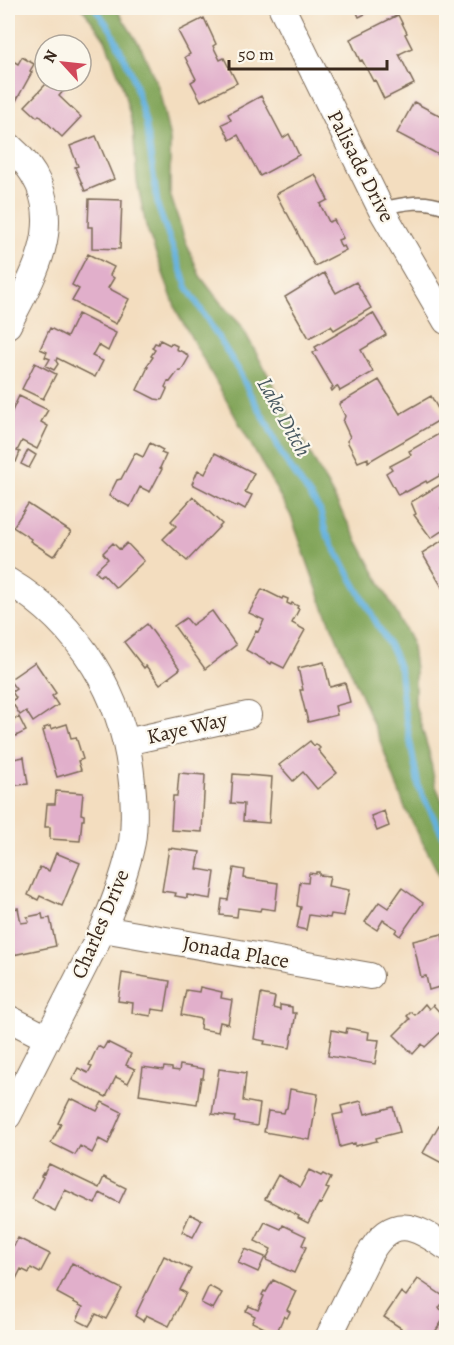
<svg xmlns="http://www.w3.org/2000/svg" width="454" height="1345" font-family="Alegreya,serif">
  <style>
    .forest { fill: #82a55a; stroke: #5e683c; stroke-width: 1.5 }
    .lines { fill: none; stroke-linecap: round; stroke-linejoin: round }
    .stream { stroke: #64b1de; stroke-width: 6 }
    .building { fill: #e1afcb }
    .lane-casing { stroke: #7b6956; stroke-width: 15 }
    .street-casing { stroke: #7b6956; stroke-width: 28 }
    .lane { stroke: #fff; stroke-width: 12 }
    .street { stroke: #fff; stroke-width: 26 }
    .labels { text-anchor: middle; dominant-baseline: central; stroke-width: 4.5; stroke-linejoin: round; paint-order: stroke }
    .street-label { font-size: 21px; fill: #3b2a1e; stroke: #fbf7ec }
    .water-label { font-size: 22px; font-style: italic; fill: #495961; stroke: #fbf7ec }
  </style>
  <rect width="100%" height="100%" fill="#fbf7ec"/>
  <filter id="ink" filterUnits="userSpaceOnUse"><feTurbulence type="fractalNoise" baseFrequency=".0167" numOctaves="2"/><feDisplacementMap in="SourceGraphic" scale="12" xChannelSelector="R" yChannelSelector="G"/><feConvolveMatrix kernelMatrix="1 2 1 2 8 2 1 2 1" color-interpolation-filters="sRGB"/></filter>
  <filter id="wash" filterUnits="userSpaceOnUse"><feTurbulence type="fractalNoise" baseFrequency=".008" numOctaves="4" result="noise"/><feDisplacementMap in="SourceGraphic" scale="24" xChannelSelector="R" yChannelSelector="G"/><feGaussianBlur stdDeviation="1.35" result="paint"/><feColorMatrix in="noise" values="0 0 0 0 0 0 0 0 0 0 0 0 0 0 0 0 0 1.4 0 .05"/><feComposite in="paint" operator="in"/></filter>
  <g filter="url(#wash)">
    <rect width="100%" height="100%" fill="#f3ddbf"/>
    <!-- forest -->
    <path class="forest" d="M 82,8 L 116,8 L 142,49 L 159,89 L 170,140 L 170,194 L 184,237 L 200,276 L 223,306 L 241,325 L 411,640 L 415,669 L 415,705 L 429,752 L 435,784 L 446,810 L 446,888 L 405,808 L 381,743 L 322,603 L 291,516 L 177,312 L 146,226 L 137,181 L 133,127 L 122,84 L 105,39 Z"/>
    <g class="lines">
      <!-- stream -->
      <path class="stream" d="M 95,8 L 111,30 L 132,74 L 146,124 L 158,207 L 187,287 L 238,369 L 249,392 L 267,423 L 283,457 L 320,510 L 326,533 L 394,654 L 400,670 L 404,709 L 419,788 L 446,842"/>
    </g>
    <g id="blocks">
      <!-- building -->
      <path class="building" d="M 355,8 L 377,8 L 359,17 Z
        M 398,15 L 407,33 L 405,34 L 412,48 L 399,54 L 414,84 L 384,99 L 375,80 L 373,81 L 362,60 L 360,61 L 350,39 Z
        M 204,18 L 216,44 L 213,46 L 220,60 L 224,58 L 237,83 L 201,101 L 191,82 L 196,79 L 185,57 L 190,54 L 178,31 Z
        M 22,57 L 34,64 L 30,71 L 32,72 L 16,101 L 8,95 L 8,58 L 18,64 Z
        M 51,81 L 57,81 L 65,89 L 59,96 L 81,117 L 62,137 L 39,115 L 37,117 L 25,106 L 47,83 L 48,85 Z
        M 261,96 L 283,138 L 289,134 L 299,155 L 260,176 L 238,135 L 230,140 L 222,124 L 231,120 L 228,114 Z
        M 414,102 L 446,119 L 446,156 L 439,153 L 439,155 L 397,133 Z
        M 96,136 L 114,179 L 85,191 L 75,167 L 78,166 L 70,146 Z
        M 315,174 L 328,200 L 320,204 L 329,222 L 334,220 L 343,238 L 338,240 L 341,247 L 344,246 L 346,250 L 315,266 L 287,213 L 286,213 L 276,194 Z
        M 89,199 L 122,200 L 120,249 L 92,248 L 92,227 L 88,227 Z
        M 88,254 L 114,267 L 110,275 L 114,278 L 108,288 L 129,299 L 116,324 L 72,301 L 79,289 L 72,285 Z
        M 324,273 L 336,293 L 356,282 L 371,308 L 334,330 L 331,326 L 309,338 L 285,297 Z
        M 373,313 L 386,335 L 361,350 L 373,372 L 340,391 L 337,386 L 332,391 L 331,389 L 333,387 L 313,353 L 317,350 L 315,347 Z
        M 78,314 L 116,333 L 108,351 L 98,345 L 92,356 L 103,361 L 95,377 L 57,358 L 56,361 L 58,364 L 54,370 L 46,366 L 50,359 L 45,357 L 47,352 L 40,349 L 50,328 L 67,337 Z
        M 160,340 L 170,345 L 171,343 L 177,346 L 176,349 L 187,354 L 186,355 L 189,357 L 181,371 L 179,370 L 170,382 L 168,381 L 165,387 L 167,389 L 162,400 L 155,399 L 137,390 L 148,367 L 146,367 L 153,357 L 151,356 L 155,350 L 152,348 L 155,343 L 158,344 Z
        M 35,363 L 56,374 L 43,399 L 22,389 Z
        M 379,380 L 400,414 L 431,396 L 443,418 L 368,462 L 368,458 L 358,462 L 347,441 L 350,437 L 343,422 L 345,416 L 339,404 Z
        M 19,396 L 48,410 L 41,422 L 48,426 L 37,449 L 22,441 L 17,451 L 20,452 L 16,462 L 8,458 L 8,420 Z
        M 444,431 L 446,435 L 446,472 L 427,483 L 426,481 L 406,492 L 405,491 L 398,495 L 386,473 L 392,469 L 390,466 L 411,455 L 409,451 Z
        M 150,443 L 163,450 L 161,453 L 166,455 L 160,468 L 162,469 L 150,492 L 140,487 L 130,507 L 109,496 L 117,480 L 121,479 L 135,453 L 143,457 Z
        M 28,450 L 36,455 L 29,468 L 21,464 Z
        M 215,453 L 254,473 L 245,492 L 252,495 L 245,509 L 238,505 L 237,507 L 192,484 L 198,470 L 205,474 Z
        M 446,481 L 446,505 L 441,508 L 444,514 L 446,512 L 446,528 L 431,538 L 414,515 L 416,514 L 411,502 Z
        M 193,497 L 222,524 L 187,561 L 163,539 L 176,526 L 171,521 Z
        M 28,504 L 71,532 L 56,554 L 55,554 L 53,556 L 30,541 L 31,539 L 13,527 Z
        M 446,538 L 446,594 L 422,553 Z
        M 113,543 L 119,549 L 120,548 L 121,549 L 127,543 L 144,561 L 116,588 L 103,574 L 100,576 L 95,571 L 108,559 L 103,553 Z
        M 262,589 L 282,599 L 283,597 L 288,599 L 287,603 L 291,605 L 292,603 L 298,606 L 297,608 L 299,609 L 292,623 L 305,630 L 284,668 L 272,662 L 271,664 L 246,650 L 256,631 L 258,632 L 264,620 L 249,613 Z
        M 212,611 L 236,645 L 205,669 L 174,626 L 186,618 L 192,625 Z
        M 147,624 L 180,669 L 160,684 L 146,666 L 144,668 L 124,642 Z
        M 35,662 L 56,693 L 52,696 L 58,705 L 33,722 L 26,711 L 20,715 L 11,701 L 16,698 L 12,692 L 16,689 L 9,680 Z
        M 324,662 L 330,687 L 345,683 L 350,702 L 335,706 L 337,715 L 308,722 L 300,690 L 303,690 L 298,668 Z
        M 19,717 L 26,731 L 12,738 L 8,729 L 8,723 Z
        M 67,724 L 71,738 L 76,737 L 83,759 L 78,761 L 81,770 L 57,777 L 43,731 L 45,730 L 44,728 L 50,726 L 51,729 Z
        M 310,741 L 314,746 L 316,744 L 320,748 L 318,750 L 337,773 L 317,789 L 303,772 L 293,781 L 279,765 Z
        M 24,757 L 28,784 L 8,786 L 8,760 Z
        M 179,773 L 205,775 L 202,832 L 171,830 L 173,796 L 177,796 Z
        M 233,774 L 272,777 L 269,823 L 243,821 L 244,804 L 231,803 Z
        M 56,791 L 83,793 L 81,814 L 84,815 L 84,820 L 82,820 L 80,841 L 50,839 L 50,827 L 45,827 L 47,804 L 55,804 Z
        M 384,811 L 389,826 L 377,831 L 371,816 Z
        M 169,848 L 200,852 L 197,869 L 215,872 L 211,899 L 187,895 L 187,898 L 175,896 L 176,893 L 162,891 Z
        M 56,853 L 80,863 L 62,906 L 40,896 L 38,900 L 28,895 L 40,867 L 49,871 Z
        M 234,868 L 245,870 L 244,878 L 278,883 L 275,910 L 261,908 L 260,911 L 238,908 L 237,917 L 220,915 L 222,899 L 228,900 Z
        M 316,872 L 319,872 L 319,875 L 330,876 L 328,886 L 349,890 L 344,916 L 331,914 L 330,918 L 309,915 L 306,930 L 297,928 L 301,907 L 297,906 L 300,882 L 308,883 L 309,873 L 316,874 Z
        M 402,888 L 423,903 L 400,936 L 395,932 L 397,929 L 383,920 L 377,930 L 365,922 L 379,902 L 388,908 Z
        M 18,908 L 21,923 L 29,922 L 27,917 L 42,914 L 43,919 L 50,918 L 56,946 L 8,956 L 8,910 Z
        M 442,934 L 446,952 L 446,985 L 429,990 L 426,976 L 421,977 L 413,941 Z
        M 122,973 L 170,981 L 165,1011 L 152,1009 L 151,1016 L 132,1013 L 133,1003 L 118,1001 Z
        M 200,987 L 222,992 L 221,998 L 232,1000 L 228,1024 L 220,1022 L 218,1032 L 200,1029 L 201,1019 L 181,1015 L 186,990 L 199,992 Z
        M 261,994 L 275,997 L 273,1008 L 280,1010 L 280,1005 L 292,1007 L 292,1013 L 296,1013 L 290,1048 L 264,1044 L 265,1041 L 254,1039 Z
        M 425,1004 L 429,1009 L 433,1005 L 446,1019 L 446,1024 L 442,1029 L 443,1030 L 425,1047 L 422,1044 L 413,1054 L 394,1035 L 410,1019 L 407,1016 L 411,1012 L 415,1015 Z
        M 347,1028 L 369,1032 L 368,1039 L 379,1040 L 375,1064 L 328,1056 L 332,1030 L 346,1033 Z
        M 107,1042 L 131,1054 L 126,1065 L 135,1069 L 128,1083 L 116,1077 L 106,1097 L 72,1080 L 78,1068 L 88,1073 L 92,1066 L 89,1065 L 98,1046 L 103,1049 Z
        M 180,1065 L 204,1069 L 203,1078 L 201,1078 L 197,1104 L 139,1095 L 143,1067 L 163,1070 L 164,1067 L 172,1068 L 172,1070 L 179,1071 Z
        M 219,1069 L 246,1073 L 243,1101 L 260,1104 L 257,1126 L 234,1122 L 235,1117 L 212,1114 Z
        M 290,1089 L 318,1094 L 310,1140 L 264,1132 L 268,1111 L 284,1113 L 285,1109 L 287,1108 Z
        M 70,1099 L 72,1100 L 73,1099 L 97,1111 L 102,1102 L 122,1112 L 108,1144 L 99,1139 L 92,1153 L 80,1146 L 75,1155 L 51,1143 L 61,1124 L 58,1123 Z
        M 361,1101 L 365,1114 L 393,1107 L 400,1132 L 376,1138 L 377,1141 L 355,1146 L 355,1143 L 340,1147 L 333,1115 L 343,1113 L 341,1106 Z
        M 439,1125 L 446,1129 L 446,1168 L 443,1166 L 444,1164 L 423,1153 Z
        M 49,1164 L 99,1188 L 104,1177 L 126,1188 L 119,1203 L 100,1193 L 95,1204 L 65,1190 L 55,1211 L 32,1199 L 43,1177 L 41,1176 L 43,1173 L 44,1174 Z
        M 309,1170 L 321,1176 L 323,1174 L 331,1178 L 326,1188 L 329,1189 L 321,1204 L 319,1203 L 308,1223 L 298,1218 L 299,1216 L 265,1199 L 278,1175 L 300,1187 Z
        M 190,1214 L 202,1220 L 193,1237 L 182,1232 Z
        M 265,1222 L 281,1229 L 283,1225 L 306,1236 L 302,1245 L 306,1247 L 294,1273 L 266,1260 L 271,1249 L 255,1241 Z
        M 18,1238 L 50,1254 L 40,1273 L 31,1268 L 29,1273 L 21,1269 L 11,1289 L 8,1287 L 8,1249 L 10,1244 L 14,1246 Z
        M 245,1249 L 265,1257 L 258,1272 L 238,1263 Z
        M 164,1256 L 191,1269 L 180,1290 L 186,1293 L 169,1326 L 146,1315 L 143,1321 L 135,1316 Z
        M 72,1263 L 122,1289 L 106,1319 L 96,1314 L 89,1326 L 77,1320 L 83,1307 L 57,1293 Z
        M 418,1279 L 446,1298 L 439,1308 L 446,1313 L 446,1319 L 445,1321 L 443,1320 L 431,1338 L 394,1338 L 401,1328 L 384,1317 L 401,1292 L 406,1296 Z
        M 273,1280 L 296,1291 L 287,1310 L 290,1312 L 287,1318 L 284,1316 L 276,1334 L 252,1322 L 255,1316 L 246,1311 L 249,1306 L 258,1310 L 264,1296 L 262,1295 L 264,1291 L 266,1292 Z
        M 209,1286 L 222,1293 L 213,1309 L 201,1303 Z"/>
    </g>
  </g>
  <g filter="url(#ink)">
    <use href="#blocks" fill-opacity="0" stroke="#7b6956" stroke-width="1.5"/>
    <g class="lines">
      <!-- lane casing -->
      <g class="lane-casing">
        <path id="lane" d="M 381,209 C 404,203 424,199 446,208"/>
      </g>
      <!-- street casing -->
      <g class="street-casing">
        <path id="street" d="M 282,8 L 381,209 L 446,321
          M 8,145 C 21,156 32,169 39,185 C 60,235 30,281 8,325
          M 8,581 C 80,624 125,698 132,783 C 134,802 135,823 132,842 C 126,872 115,901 103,929 L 8,1116
          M 126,742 L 248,715
          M 103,929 L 370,976
          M 8,1018 L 47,1038
          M 328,1338 L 369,1255 C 392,1214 414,1225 446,1247"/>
      </g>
      <!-- lane -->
      <use href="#lane" class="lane"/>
      <!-- street -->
      <use href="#street" class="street"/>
    </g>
  </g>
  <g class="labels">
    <!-- street labels -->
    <g class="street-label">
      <text transform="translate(361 166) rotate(63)">Palisade Drive</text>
      <text transform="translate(187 728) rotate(-13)">Kaye Way</text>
      <text transform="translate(100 924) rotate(-67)">Charles Drive</text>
      <text transform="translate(236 952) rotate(10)">Jonada Place</text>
    </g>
    <!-- water labels -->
    <g class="water-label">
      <text transform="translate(284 417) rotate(61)">Lake Ditch</text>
    </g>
  </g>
  <!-- margin -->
  <rect width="454" height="1345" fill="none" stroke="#fbf7ec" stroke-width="30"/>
  <!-- north arrow -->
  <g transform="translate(63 63) rotate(297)"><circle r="28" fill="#fbf7ec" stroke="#aea59a" stroke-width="1.5"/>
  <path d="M0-4.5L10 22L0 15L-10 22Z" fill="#d1495b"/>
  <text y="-9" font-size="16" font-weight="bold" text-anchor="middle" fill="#3b2a1e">N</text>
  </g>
  <!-- scale -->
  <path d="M229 60v9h158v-9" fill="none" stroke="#3b2a1e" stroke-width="3"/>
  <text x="238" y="60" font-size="18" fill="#3b2a1e" stroke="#fbf7ec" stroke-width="4.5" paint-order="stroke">50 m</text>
</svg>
